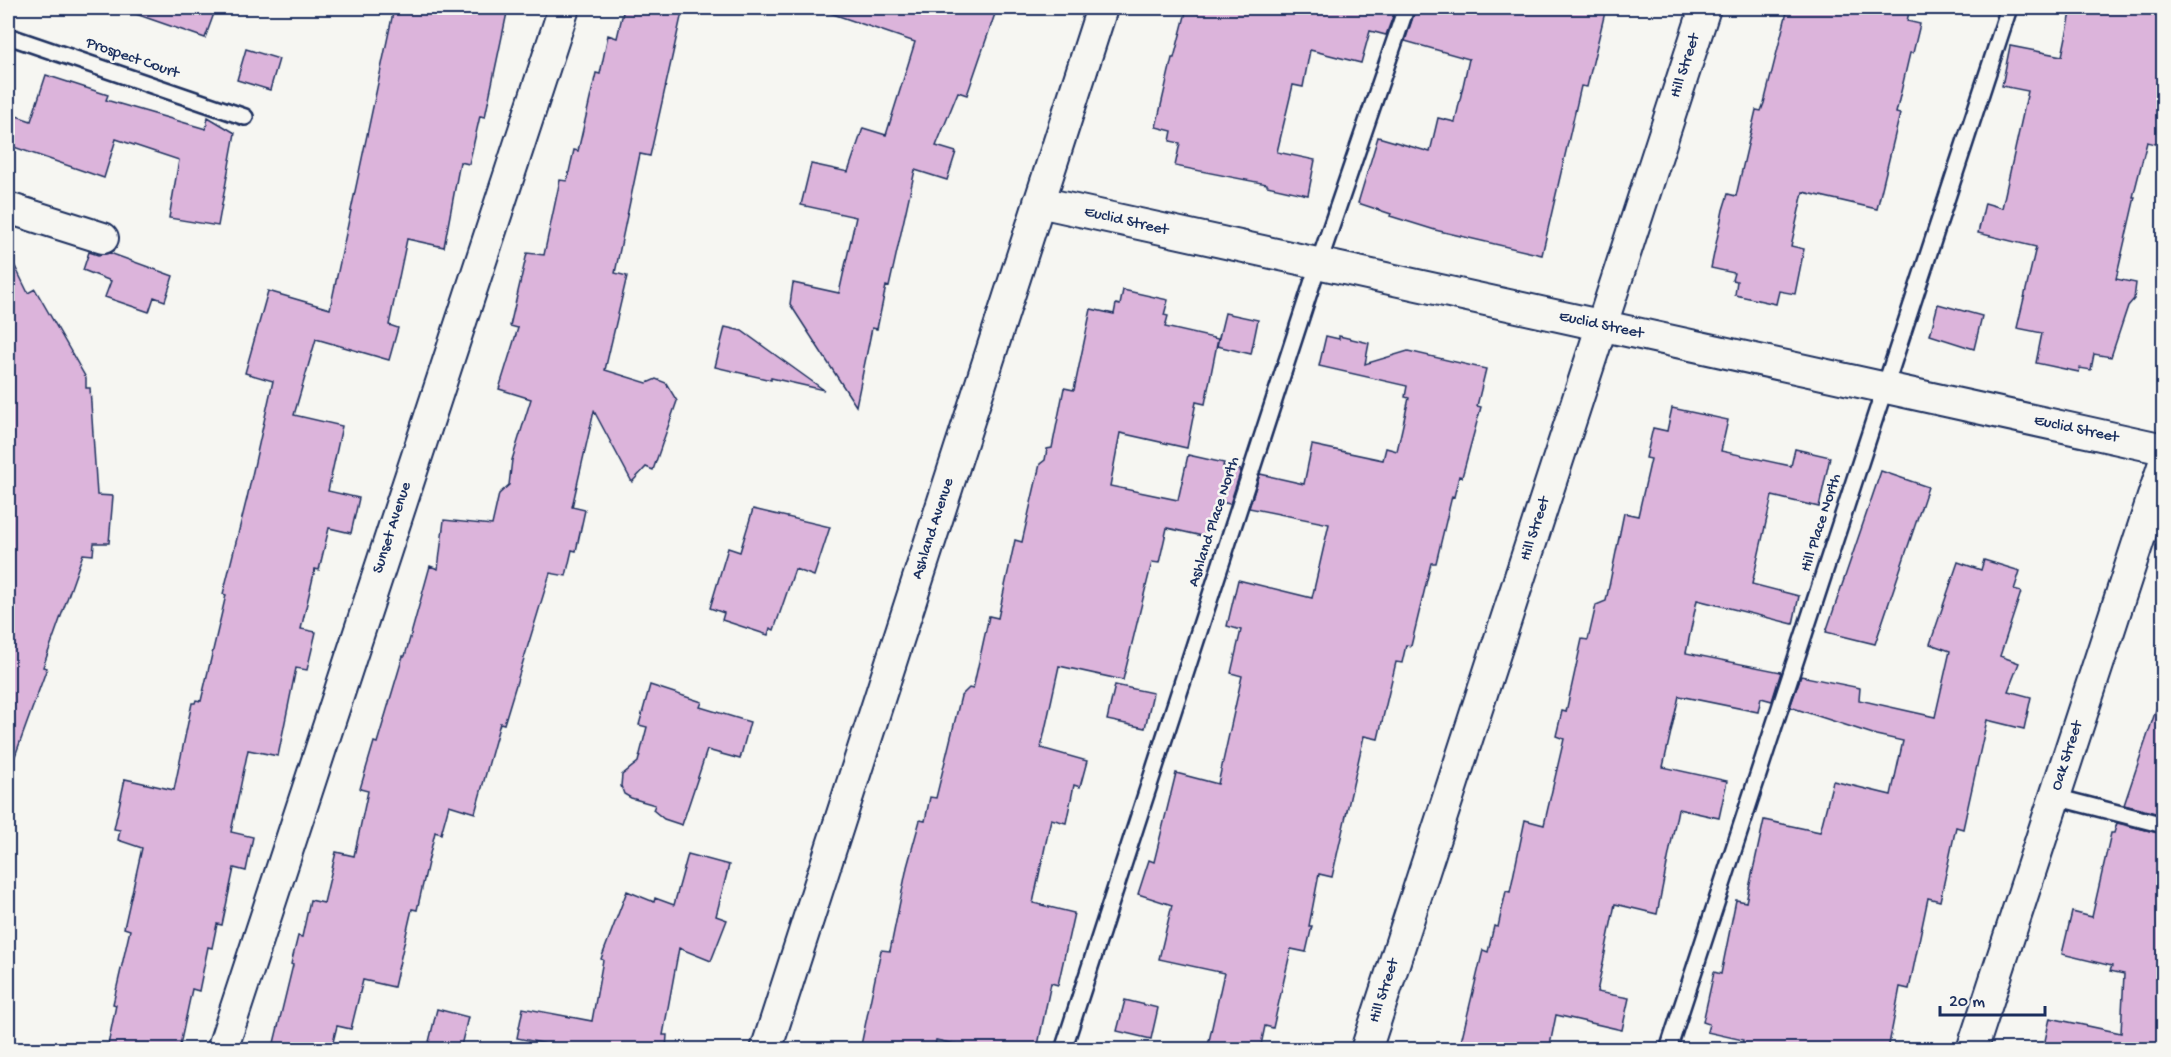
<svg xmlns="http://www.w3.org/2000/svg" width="2171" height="1057" font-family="'Gochi Hand',sans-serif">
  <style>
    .building { fill: #dcb4db; stroke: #1b2f5e; stroke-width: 1.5 }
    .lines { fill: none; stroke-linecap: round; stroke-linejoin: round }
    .lane-casing { stroke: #1b2f5e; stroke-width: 20 }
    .street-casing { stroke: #1b2f5e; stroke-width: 34 }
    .lane { stroke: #f6f6f2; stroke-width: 15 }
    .street { stroke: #f6f6f2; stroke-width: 30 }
    .labels { text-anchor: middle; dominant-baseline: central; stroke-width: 5; stroke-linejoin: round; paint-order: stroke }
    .street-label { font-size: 16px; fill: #1b2f5e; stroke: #f6f6f2 }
  </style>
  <rect width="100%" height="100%" fill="#f6f6f2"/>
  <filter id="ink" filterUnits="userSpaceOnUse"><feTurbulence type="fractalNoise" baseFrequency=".0167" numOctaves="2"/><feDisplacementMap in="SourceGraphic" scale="12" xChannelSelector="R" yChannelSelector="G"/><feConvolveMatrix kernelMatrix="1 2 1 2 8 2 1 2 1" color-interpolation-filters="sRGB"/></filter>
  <g filter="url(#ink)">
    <!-- building -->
    <path class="building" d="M 131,8 L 216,8 L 205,38 L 130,12 Z
      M 394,8 L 508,8 L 485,117 L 480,116 L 469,164 L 460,162 L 444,247 L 407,239 L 389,325 L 398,328 L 389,360 L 316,339 L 294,415 L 342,426 L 328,491 L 359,498 L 351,533 L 329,528 L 319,570 L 315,569 L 301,629 L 316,632 L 307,670 L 296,668 L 278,756 L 248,750 L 231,832 L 253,837 L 246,871 L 234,868 L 222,925 L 217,924 L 212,948 L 208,947 L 199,991 L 192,989 L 179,1050 L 107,1050 L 116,1005 L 113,1004 L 130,930 L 124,928 L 142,848 L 118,840 L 120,830 L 114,829 L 125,779 L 174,790 L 192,703 L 195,703 L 196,700 L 201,701 L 226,595 L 223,594 L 247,498 L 273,381 L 245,373 L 268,291 L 330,309 Z
      M 624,8 L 683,8 L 650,156 L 640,154 L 615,273 L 627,276 L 605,370 L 647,383 L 656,379 L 666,383 L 677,401 L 653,470 L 646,467 L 632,482 L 594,411 L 572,507 L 585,510 L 576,551 L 572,550 L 566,576 L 550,573 L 504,724 L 500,723 L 475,813 L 449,805 L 441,834 L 435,832 L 417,910 L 412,909 L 394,987 L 363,980 L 351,1029 L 337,1026 L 331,1050 L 301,1050 L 274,1043 L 293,965 L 291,964 L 298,936 L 302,937 L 310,900 L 324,903 L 336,852 L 354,856 L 368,791 L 360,789 L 374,742 L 377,743 L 403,656 L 405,656 L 430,566 L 438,569 L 444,520 L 492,525 L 499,494 L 509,485 L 512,460 L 531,399 L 499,389 L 518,328 L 510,326 L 527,253 L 544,255 L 560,180 L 567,181 L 574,150 L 578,151 L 596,73 L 600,74 L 608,35 L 617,38 Z
      M 828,8 L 997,8 L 967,95 L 958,92 L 936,146 L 956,152 L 947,180 L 915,170 L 889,287 L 886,286 L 877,329 L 872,328 L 856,406 L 790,304 L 793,283 L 839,293 L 856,217 L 801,205 L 811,164 L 848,172 L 863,128 L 886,135 L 915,42 L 827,12 Z
      M 1187,8 L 1396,8 L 1386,35 L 1370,31 L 1361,63 L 1310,50 L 1303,87 L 1293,85 L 1277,152 L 1315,160 L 1308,195 L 1267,186 L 1267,184 L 1175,166 L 1180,143 L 1170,141 L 1172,131 L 1156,127 L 1172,58 L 1174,58 Z
      M 1416,8 L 1606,8 L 1587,87 L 1581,86 L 1542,255 L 1435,230 L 1390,216 L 1391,214 L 1358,203 L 1378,137 L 1430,152 L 1438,118 L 1455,122 L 1469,59 L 1405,41 Z
      M 1788,8 L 1910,8 L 1907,21 L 1920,24 L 1913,53 L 1910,53 L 1896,113 L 1900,114 L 1877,209 L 1803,192 L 1791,246 L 1804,249 L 1795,294 L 1779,291 L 1776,304 L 1735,295 L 1737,281 L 1732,280 L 1734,273 L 1711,268 L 1723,210 L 1728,194 L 1736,196 L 1756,110 L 1761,111 L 1764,103 Z
      M 2072,8 L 2140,8 L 2163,13 L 2163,146 L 2147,142 L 2133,197 L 2135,197 L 2116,279 L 2136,283 L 2134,299 L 2128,306 L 2111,357 L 2094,354 L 2091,370 L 2080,368 L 2079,372 L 2036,363 L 2042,333 L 2017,328 L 2036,247 L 1978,233 L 1985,203 L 2002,208 L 2028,91 L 2002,86 L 2010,46 L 2062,56 Z
      M 246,49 L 279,59 L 270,90 L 237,80 Z
      M 46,75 L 108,95 L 106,100 L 206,129 L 208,117 L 235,133 L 218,226 L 169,218 L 179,160 L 116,139 L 104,178 L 8,145 L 8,113 L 31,121 Z
      M 8,252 L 28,293 L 35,289 L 86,378 L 86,388 L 90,388 L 97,495 L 113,496 L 109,543 L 94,543 L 93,555 L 83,554 L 43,667 L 47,668 L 11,767 L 8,766 Z
      M 89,252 L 98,255 L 110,253 L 173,276 L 165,301 L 154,297 L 149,312 L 105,297 L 111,281 L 83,270 Z
      M 1123,290 L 1168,300 L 1164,315 L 1168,316 L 1165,327 L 1218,339 L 1205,404 L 1196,402 L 1187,448 L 1120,433 L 1110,486 L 1178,500 L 1188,455 L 1224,463 L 1223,466 L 1241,470 L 1230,504 L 1216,501 L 1207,537 L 1167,528 L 1159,563 L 1152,562 L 1123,680 L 1059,666 L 1041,748 L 1087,761 L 1080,787 L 1074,785 L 1066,823 L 1051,819 L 1033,903 L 1074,913 L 1058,985 L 1051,983 L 1037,1050 L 981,1050 L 936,1040 L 934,1050 L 860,1050 L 881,950 L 890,951 L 907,867 L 920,820 L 925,821 L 930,797 L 936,798 L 961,696 L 969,688 L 973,689 L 989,616 L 998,618 L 1015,540 L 1022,542 L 1040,464 L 1045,460 L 1047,449 L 1052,448 L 1064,388 L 1074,390 L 1091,309 L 1114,314 L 1116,304 L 1120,305 Z
      M 1938,304 L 1982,316 L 1974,349 L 1930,335 Z
      M 1225,313 L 1258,320 L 1251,354 L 1217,346 Z
      M 725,327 L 742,331 L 824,390 L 771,378 L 771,380 L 715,367 Z
      M 1326,336 L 1339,339 L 1339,336 L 1369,343 L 1365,364 L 1408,351 L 1486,369 L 1477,406 L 1481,407 L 1462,477 L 1459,476 L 1454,497 L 1452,496 L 1436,563 L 1431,563 L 1411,646 L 1406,645 L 1402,663 L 1396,662 L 1378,739 L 1364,736 L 1332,877 L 1319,874 L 1309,926 L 1312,926 L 1306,952 L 1291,949 L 1273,1028 L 1265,1026 L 1260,1050 L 1207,1050 L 1224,973 L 1159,959 L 1172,905 L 1138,894 L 1149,860 L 1154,862 L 1176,773 L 1218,784 L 1242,676 L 1231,673 L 1241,630 L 1227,626 L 1238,580 L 1312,598 L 1329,524 L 1249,508 L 1260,474 L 1304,484 L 1312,445 L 1383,460 L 1386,448 L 1397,451 L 1409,398 L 1405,397 L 1407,386 L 1319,366 Z
      M 1672,408 L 1728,420 L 1721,451 L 1791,466 L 1795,449 L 1830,457 L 1819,507 L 1772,496 L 1752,584 L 1799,596 L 1793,624 L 1697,600 L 1686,653 L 1781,672 L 1772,701 L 1761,698 L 1758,712 L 1679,696 L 1663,767 L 1727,781 L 1719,818 L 1678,809 L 1657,914 L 1615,904 L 1597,992 L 1629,998 L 1622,1030 L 1556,1015 L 1549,1050 L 1459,1050 L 1483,950 L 1488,952 L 1494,926 L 1498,927 L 1506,891 L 1510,892 L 1525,820 L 1544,825 L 1564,739 L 1556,736 L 1562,711 L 1566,712 L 1582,639 L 1588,640 L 1596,605 L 1606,601 L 1624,513 L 1638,516 L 1651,459 L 1646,458 L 1653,428 L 1667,431 Z
      M 1881,471 L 1928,487 L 1875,644 L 1826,632 Z
      M 753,509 L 830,527 L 814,576 L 795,569 L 774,630 L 770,628 L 768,635 L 722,620 L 724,613 L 710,608 L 728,548 L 740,552 Z
      M 1984,560 L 2020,571 L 2014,590 L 2021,592 L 2000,656 L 2019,663 L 2008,691 L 2031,697 L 2024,729 L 1987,720 L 1963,829 L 1956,827 L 1940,901 L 1928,898 L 1909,989 L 1900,987 L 1888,1050 L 1741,1050 L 1743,1040 L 1707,1032 L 1709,1024 L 1703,1022 L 1714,972 L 1721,974 L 1736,900 L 1746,902 L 1764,820 L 1820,832 L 1833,781 L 1891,795 L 1903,741 L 1876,735 L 1790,707 L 1801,676 L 1860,688 L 1859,700 L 1935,717 L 1950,651 L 1930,644 L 1958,562 L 1981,570 Z
      M 650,685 L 702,702 L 700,707 L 750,722 L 740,759 L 707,750 L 682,825 L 664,819 L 653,810 L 655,805 L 631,798 L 624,794 L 621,786 L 622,775 L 638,762 L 647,727 L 639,725 Z
      M 1115,685 L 1153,693 L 1145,728 L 1107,720 Z
      M 2159,701 L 2163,702 L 2163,815 L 2124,805 Z
      M 2117,823 L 2163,834 L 2163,1050 L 2043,1050 L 2050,1018 L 2121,1033 L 2124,974 L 2110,971 L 2112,966 L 2062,954 L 2072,912 L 2092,917 L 2111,833 L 2114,833 Z
      M 688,854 L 729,865 L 716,916 L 727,920 L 711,961 L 679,948 L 663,1035 L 667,1035 L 666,1050 L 576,1050 L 517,1038 L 523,1008 L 592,1021 L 603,960 L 601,959 L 627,891 L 654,902 L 655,898 L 674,905 Z
      M 1125,1000 L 1158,1008 L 1151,1039 L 1117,1031 Z
      M 437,1009 L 468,1017 L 460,1050 L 427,1050 Z"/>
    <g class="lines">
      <!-- lane casing -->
      <g class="lane-casing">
        <path id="lane" d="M 8,36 L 245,117
          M 2055,797 L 2164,825
          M 1063,1050 L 1318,265 L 1406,8
          M 1668,1050 L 2009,8"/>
      </g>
      <!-- street casing -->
      <g class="street-casing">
        <path id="street" d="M 1039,202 L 2164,449
          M 8,208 L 103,238
          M 222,1050 L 564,8
          M 766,1050 L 1102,8
          M 1366,1050 L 1705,8
          M 1972,1050 L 2164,463"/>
      </g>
      <!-- lane -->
      <use href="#lane" class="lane"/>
      <!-- street -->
      <use href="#street" class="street"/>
    </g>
  </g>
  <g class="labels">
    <!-- street labels -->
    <g class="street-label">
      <text transform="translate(132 59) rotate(19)">Prospect Court</text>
      <text transform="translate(1686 66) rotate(-72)">Hill Street</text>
      <text transform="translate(1126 222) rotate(13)">Euclid Street</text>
      <text transform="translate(1601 326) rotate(12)">Euclid Street</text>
      <text transform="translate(2076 430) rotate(12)">Euclid Street</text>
      <text transform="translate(1215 522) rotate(-72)">Ashland Place North</text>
      <text transform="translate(1822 523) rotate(-72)">Hill Place North</text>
      <text transform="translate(393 528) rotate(-72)">Sunset Avenue</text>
      <text transform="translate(934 529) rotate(-72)">Ashland Avenue</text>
      <text transform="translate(1536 529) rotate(-72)">Hill Street</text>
      <text transform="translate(2068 756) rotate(-72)">Oak Street</text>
      <text transform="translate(1385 991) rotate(-72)">Hill Street</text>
    </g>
  </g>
  <!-- margin -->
  <rect width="2171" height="1057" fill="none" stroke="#f6f6f2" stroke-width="30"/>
  <rect x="15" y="15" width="2141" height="1027" fill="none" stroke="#1b2f5e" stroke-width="2" filter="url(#ink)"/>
  <!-- scale -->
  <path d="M1940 1006v9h105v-9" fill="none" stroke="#1b2f5e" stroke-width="3"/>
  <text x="1949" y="1006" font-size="18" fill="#1b2f5e" stroke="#f6f6f2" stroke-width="4.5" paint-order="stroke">20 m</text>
</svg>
